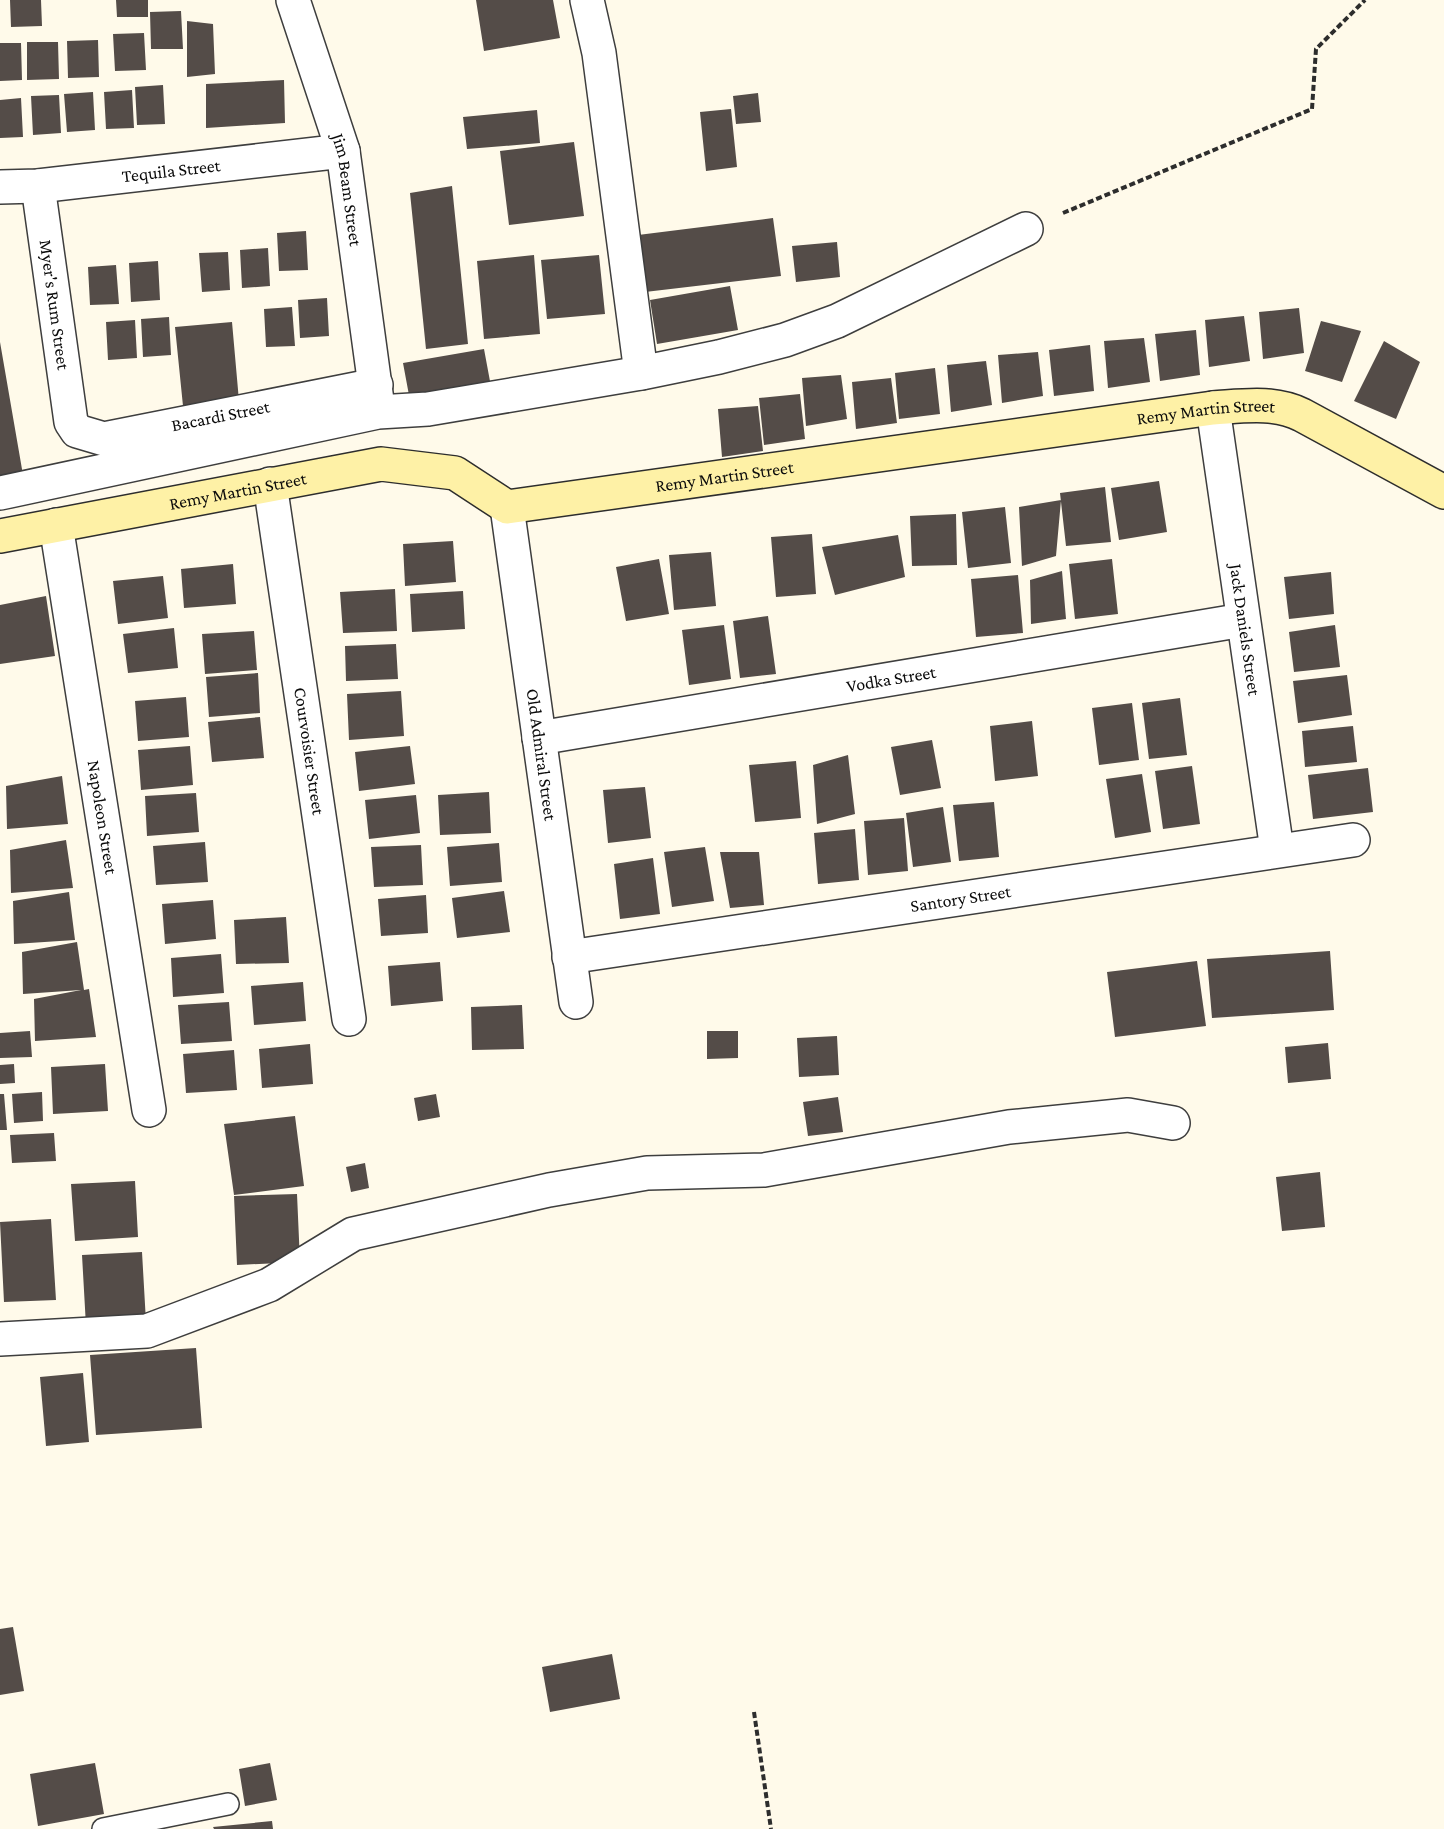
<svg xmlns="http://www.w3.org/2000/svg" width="1444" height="1829" font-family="'Crimson Pro',serif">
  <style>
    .building { fill: #544c48 }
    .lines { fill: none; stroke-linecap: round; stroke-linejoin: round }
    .lane-casing { stroke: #3e3e3e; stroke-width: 24 }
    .street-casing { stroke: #3e3e3e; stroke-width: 36 }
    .secondary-casing { stroke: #2d2d2d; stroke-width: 36 }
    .path { stroke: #2d2d2d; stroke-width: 4; stroke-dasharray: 6 3; stroke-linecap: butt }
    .lane { stroke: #fff; stroke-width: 21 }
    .street { stroke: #fff; stroke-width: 33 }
    .secondary { stroke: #fef1a6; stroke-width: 33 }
    .labels { text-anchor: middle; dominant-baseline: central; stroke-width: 6; stroke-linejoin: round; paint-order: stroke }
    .street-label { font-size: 18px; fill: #0b0b0b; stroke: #fff }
  </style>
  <rect width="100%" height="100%" fill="#fffaea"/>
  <!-- building -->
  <path class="building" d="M 10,0 L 41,0 L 42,26 L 11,27 Z
    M 116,0 L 148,0 L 148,17 L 117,17 Z
    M 476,0 L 553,0 L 560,38 L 484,51 Z
    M 181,11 L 183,49 L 151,49 L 150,12 Z
    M 187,21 L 213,24 L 215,74 L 187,77 Z
    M 144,33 L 146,70 L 115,71 L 113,34 Z
    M 98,40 L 99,77 L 68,78 L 67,41 Z
    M 27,42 L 58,42 L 59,79 L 27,80 Z
    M 0,43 L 21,43 L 22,80 L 0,81 Z
    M 284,80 L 285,123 L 206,128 L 206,84 Z
    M 163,85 L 165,124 L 137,125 L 135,87 Z
    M 132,90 L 134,128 L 106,129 L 104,92 Z
    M 93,92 L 95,130 L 67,132 L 64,94 Z
    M 758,93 L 761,122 L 736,124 L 733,96 Z
    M 59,95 L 61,133 L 33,135 L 31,96 Z
    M 21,98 L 23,137 L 0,138 L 0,100 Z
    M 731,109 L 737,167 L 706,171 L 700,112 Z
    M 537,110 L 540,143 L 467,149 L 463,117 Z
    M 574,142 L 584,216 L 509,225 L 500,151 Z
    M 452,186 L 468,344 L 426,349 L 410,193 Z
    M 773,218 L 781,276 L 645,292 L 638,235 Z
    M 306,231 L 308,270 L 279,271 L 277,233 Z
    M 837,242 L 840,277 L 796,282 L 792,246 Z
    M 268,248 L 270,286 L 242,288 L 240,250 Z
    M 228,252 L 230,290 L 202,292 L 199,253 Z
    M 534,255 L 540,334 L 484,339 L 477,261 Z
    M 599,255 L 605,314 L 547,319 L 541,260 Z
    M 158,261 L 160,300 L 131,302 L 129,263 Z
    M 116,265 L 119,304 L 90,305 L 88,267 Z
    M 730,286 L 738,330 L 657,344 L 650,300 Z
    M 327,298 L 329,336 L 300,338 L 298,300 Z
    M 292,307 L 295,346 L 266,347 L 264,309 Z
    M 1299,308 L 1304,353 L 1263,359 L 1259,312 Z
    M 1244,316 L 1250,361 L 1209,367 L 1205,320 Z
    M 169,317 L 171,355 L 143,357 L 141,319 Z
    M 135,320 L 137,358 L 108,360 L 106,322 Z
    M 1321,321 L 1361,331 L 1342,382 L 1305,371 Z
    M 232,322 L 239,401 L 183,406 L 175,327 Z
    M 1196,330 L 1200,375 L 1160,381 L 1155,334 Z
    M 1144,338 L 1150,382 L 1108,388 L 1104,341 Z
    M 1384,341 L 1420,362 L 1396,419 L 1354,401 Z
    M 0,342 L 23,475 L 0,478 Z
    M 1090,345 L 1094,391 L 1054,396 L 1049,350 Z
    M 484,349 L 492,392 L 411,406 L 403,363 Z
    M 1038,352 L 1043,396 L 1002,403 L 998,355 Z
    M 986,361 L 992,405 L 951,412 L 947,365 Z
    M 935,368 L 940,414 L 899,419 L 895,373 Z
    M 841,375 L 847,419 L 806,426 L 802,378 Z
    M 891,378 L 897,423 L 856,429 L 852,382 Z
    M 800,394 L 805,439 L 764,445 L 759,398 Z
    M 758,406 L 763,451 L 722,457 L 718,409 Z
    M 1159,481 L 1167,532 L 1119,540 L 1111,488 Z
    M 1105,487 L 1111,542 L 1066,546 L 1060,493 Z
    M 1061,500 L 1056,556 L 1022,566 L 1019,507 Z
    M 1005,507 L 1011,563 L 968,568 L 962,512 Z
    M 956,514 L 957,565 L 912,566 L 910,516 Z
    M 812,534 L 816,594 L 776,597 L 771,537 Z
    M 898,535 L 905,577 L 835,595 L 822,547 Z
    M 453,541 L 456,582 L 405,586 L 403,544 Z
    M 711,552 L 716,606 L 674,610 L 669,555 Z
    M 659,559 L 669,614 L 626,621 L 616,567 Z
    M 1112,559 L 1118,614 L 1075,619 L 1069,564 Z
    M 233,564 L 236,604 L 184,608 L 181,569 Z
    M 1062,571 L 1066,619 L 1031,624 L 1030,580 Z
    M 1331,572 L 1334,614 L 1289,619 L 1284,577 Z
    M 1018,575 L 1023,633 L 976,637 L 971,579 Z
    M 163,576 L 168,618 L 118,624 L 113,581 Z
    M 395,589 L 397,631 L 343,633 L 340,592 Z
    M 463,591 L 465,629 L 412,632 L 410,594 Z
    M 46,596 L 55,656 L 0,664 L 0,605 Z
    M 768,616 L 776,674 L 740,678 L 733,621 Z
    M 724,625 L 731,679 L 689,685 L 682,630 Z
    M 1335,625 L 1340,667 L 1294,672 L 1289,632 Z
    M 174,628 L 178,668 L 128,673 L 123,634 Z
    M 254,631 L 257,670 L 205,674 L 202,634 Z
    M 396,644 L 398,679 L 346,681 L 345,646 Z
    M 258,673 L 260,713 L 209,717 L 206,677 Z
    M 1347,675 L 1352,715 L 1298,723 L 1293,681 Z
    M 401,691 L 404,736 L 349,740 L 347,694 Z
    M 186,697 L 189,737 L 138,741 L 135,701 Z
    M 1180,698 L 1187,755 L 1149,759 L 1142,703 Z
    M 1132,703 L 1139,760 L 1099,765 L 1092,708 Z
    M 260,717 L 264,758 L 212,762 L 208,722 Z
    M 1032,721 L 1038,776 L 995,781 L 990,726 Z
    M 1353,726 L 1357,762 L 1305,767 L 1302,731 Z
    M 932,740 L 941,788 L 900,795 L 891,747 Z
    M 190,746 L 193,785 L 141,790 L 138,750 Z
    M 410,746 L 415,784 L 359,791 L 355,752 Z
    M 848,755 L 855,814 L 817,824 L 813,765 Z
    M 796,761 L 801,818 L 755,822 L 749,765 Z
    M 1192,766 L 1200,824 L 1163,829 L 1155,771 Z
    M 1368,768 L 1373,812 L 1313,819 L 1308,775 Z
    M 1142,774 L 1151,832 L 1115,838 L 1106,779 Z
    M 62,776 L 68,824 L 7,829 L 6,786 Z
    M 645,787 L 651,838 L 608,843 L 603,790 Z
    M 489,792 L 491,833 L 440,835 L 438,795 Z
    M 196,793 L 199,832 L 147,836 L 145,796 Z
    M 416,795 L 420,833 L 369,839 L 365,800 Z
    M 994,802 L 999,857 L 959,861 L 953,805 Z
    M 943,807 L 951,862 L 913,867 L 906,813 Z
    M 904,818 L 908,871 L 868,875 L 864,821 Z
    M 855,829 L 859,880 L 818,884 L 814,833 Z
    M 66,840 L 73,888 L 11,893 L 10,850 Z
    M 205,842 L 208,882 L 156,885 L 153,846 Z
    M 499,843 L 502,882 L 450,886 L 447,847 Z
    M 421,845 L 423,885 L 374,887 L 371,847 Z
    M 705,847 L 714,901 L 672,907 L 664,852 Z
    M 720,852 L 759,852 L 764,905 L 730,908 Z
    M 653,858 L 660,914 L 620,919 L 614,864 Z
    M 504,891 L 510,932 L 457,938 L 452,898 Z
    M 69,892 L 75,940 L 14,944 L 13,901 Z
    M 426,895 L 428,933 L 381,936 L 378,899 Z
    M 213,900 L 216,939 L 165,944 L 162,904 Z
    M 286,917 L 289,963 L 236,964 L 234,920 Z
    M 77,942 L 84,990 L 89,989 L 96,1037 L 35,1041 L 34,999 L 81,990 L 23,994 L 22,952 Z
    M 1330,951 L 1334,1010 L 1212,1018 L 1207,959 Z
    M 221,954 L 224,993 L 173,997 L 171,958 Z
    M 1197,961 L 1206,1026 L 1115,1037 L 1107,972 Z
    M 440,962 L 443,1001 L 391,1006 L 388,966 Z
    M 303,982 L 306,1021 L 254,1025 L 251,986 Z
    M 229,1002 L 232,1041 L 181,1044 L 178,1005 Z
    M 522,1005 L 524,1049 L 472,1050 L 471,1007 Z
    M 30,1031 L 32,1057 L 0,1058 L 0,1033 Z
    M 707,1031 L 738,1031 L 738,1058 L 707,1059 Z
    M 837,1036 L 839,1075 L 799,1077 L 797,1038 Z
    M 1328,1043 L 1331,1079 L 1288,1083 L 1285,1047 Z
    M 310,1044 L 313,1084 L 262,1088 L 259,1049 Z
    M 234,1050 L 237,1090 L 186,1093 L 183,1054 Z
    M 14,1064 L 15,1083 L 0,1084 L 0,1065 Z
    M 105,1064 L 108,1111 L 53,1114 L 51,1067 Z
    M 42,1092 L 43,1121 L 14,1123 L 12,1094 Z
    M 0,1094 L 4,1094 L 7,1130 L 0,1130 Z
    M 436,1094 L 440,1117 L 418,1121 L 414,1098 Z
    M 838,1097 L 843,1132 L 808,1136 L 803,1102 Z
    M 295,1116 L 304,1186 L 234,1195 L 224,1124 Z
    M 54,1133 L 56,1161 L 12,1163 L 10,1135 Z
    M 365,1163 L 369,1188 L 351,1192 L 346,1167 Z
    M 1320,1172 L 1325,1227 L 1282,1231 L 1276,1177 Z
    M 135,1181 L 138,1237 L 75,1241 L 71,1184 Z
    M 297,1194 L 300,1262 L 237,1265 L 234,1196 Z
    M 51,1219 L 56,1300 L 4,1302 L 0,1222 Z
    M 142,1252 L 146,1322 L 86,1326 L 82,1255 Z
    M 196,1348 L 202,1428 L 96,1435 L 90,1355 Z
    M 83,1373 L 89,1442 L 46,1446 L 40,1377 Z
    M 13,1627 L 24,1691 L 0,1695 L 0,1629 Z
    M 612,1654 L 620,1699 L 550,1712 L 542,1667 Z
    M 95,1763 L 104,1814 L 38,1826 L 30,1774 Z
    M 270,1763 L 277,1800 L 245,1806 L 239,1769 Z
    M 272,1821 L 273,1829 L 214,1829 L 213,1827 Z"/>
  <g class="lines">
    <!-- lane casing -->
    <g class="lane-casing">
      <path id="lane" d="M 103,1829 L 228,1804"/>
    </g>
    <!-- street casing -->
    <g class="street-casing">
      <g id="street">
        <path id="s1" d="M 293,0 L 343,151 L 378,408"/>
        <path d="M 587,0 L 599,53 L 641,373"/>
        <path id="s2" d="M 38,186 L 71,422 L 77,431 L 104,439 L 376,385"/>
        <path id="s3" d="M 0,187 L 38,186 L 343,151"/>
        <path id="s4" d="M 1213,408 L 1277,850"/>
        <path id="s5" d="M 270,484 L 349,1019"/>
        <path d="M 0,493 L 378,412 L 428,409 L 641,373 L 719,357 L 785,340 L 837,321 L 1026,229"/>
        <path id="s6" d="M 507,507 L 576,1002"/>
        <path id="s7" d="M 56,525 L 149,1110"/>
        <path id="s8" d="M 539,738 L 1243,620"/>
        <path id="s9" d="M 569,957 L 1353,840"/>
        <path d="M 0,1339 L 147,1331 L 269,1285 L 353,1234 L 549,1190 L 647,1173 L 764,1170 L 1009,1127 L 1128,1115 L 1173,1123"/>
      </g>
    </g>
    <!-- secondary casing -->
    <g class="secondary-casing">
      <g id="secondary">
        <path id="s10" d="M 0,536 L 381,464 L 455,473 L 507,507 L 1213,408 C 1244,406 1273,401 1302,415 L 1444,492"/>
      </g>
    </g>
    <!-- path -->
    <path class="path" d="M 1063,213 L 1312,109 L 1316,49 L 1365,0
      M 754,1712 L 771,1829"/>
    <!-- lane -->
    <use href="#lane" class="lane"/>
    <!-- street -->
    <use href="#street" class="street"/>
    <!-- secondary -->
    <use href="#secondary" class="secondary"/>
  </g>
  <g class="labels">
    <!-- street labels -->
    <g class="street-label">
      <text stroke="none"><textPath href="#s3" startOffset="172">Tequila Street</textPath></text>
      <text stroke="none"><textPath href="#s1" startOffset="198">Jim Beam Street</textPath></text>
      <text stroke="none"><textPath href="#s2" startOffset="120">Myer's Rum Street</textPath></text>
      <text stroke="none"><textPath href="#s10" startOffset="1230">Remy Martin Street</textPath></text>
      <text stroke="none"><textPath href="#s2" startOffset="396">Bacardi Street</textPath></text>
      <text stroke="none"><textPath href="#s10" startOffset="744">Remy Martin Street</textPath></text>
      <text stroke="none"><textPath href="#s10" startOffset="242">Remy Martin Street</textPath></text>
      <text stroke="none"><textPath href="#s4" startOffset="224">Jack Daniels Street</textPath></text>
      <text stroke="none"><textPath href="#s8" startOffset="357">Vodka Street</textPath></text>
      <text stroke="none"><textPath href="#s5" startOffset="270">Courvoisier Street</textPath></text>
      <text stroke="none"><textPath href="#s6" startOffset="250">Old Admiral Street</textPath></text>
      <text stroke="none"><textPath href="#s7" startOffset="296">Napoleon Street</textPath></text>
      <text stroke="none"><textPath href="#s9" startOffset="396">Santory Street</textPath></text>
    </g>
  </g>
</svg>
